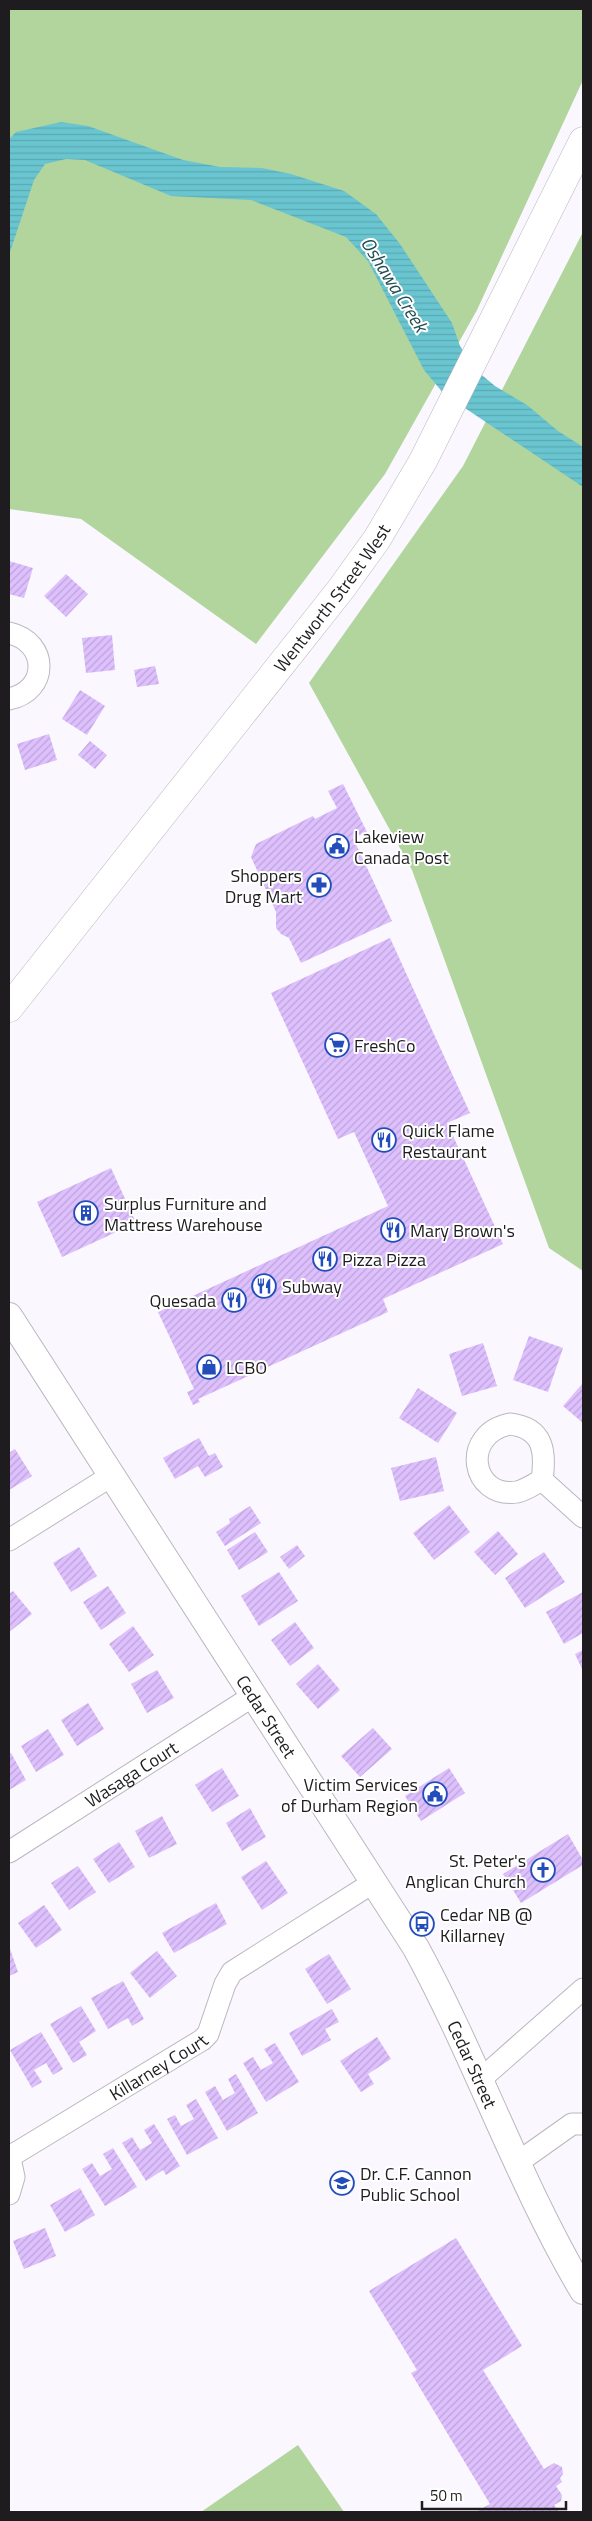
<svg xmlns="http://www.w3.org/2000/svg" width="592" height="2521" font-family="'Titillium Web',sans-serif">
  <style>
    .park { fill: #b1d59c }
    .water { fill: url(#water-rules) }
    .building { fill: url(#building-hatch) }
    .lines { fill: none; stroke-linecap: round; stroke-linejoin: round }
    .minor-casing { stroke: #bbb7c0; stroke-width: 23 }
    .tertiary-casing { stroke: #bbb7c0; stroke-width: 28 }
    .secondary-casing { stroke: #bbb7c0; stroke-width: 29 }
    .minor { stroke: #fff; stroke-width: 21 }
    .tertiary { stroke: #fff; stroke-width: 26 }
    .secondary { stroke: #fff; stroke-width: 28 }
    .labels { text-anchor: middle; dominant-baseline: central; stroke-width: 4; stroke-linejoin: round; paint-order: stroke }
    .street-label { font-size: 18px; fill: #1e1c1f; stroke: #fff }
    .poi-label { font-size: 18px; fill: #1e1c1f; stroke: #fff; text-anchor: start }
    .water-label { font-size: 19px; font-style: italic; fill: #234e53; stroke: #fff }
  </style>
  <defs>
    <pattern id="water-rules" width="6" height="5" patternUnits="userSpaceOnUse" patternTransform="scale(1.25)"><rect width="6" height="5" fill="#69c5d0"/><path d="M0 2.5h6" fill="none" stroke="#5ba9b2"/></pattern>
    <pattern id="building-hatch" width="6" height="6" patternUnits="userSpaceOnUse" patternTransform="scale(1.25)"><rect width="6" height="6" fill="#ddc0fd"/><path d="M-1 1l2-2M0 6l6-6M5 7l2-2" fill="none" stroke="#bda4d8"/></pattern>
  </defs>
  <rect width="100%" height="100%" fill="#faf7fe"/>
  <!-- park -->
  <path class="park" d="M 9,9 L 583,9 L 583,80 L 477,310 L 385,474 L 256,644 L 81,519 L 9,509 Z
    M 583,232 L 583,1271 L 549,1248 L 412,870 L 309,683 L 463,466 Z
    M 298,2445 L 344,2512 L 201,2512 Z"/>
  <!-- water -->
  <path class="water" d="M 61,122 L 88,126 L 183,160 L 220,167 L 262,168 L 291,174 L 344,191 L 376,214 L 400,244 L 452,323 L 460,346 L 477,371 L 495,386 L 527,405 L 558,431 L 583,447 L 583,487 L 444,394 L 424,370 L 368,261 L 346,237 L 251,200 L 171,196 L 85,160 L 66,159 L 45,164 L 34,180 L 9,255 L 9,139 L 16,132 Z"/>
  <!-- building -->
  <path class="building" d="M 9,561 L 33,568 L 24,598 L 9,594 Z
    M 66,574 L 88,594 L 66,617 L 44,596 Z
    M 112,635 L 115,670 L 86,673 L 82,638 Z
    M 155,666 L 159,684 L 137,687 L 134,670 Z
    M 80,690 L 105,706 L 87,735 L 62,719 Z
    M 49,734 L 57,760 L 25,770 L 17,744 Z
    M 90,741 L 107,755 L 95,769 L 78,755 Z
    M 343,784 L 367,832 L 353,838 L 392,921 L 301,963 L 289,938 L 281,934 L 276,928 L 276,912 L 251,857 L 256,844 L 313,816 L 315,819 L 337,808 L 328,791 Z
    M 390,938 L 470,1113 L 447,1123 L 503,1244 L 383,1299 L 388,1312 L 198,1399 L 200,1402 L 193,1405 L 187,1392 L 194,1389 L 158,1312 L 388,1206 L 354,1132 L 338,1139 L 271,993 Z
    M 111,1168 L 136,1223 L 62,1257 L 37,1202 Z
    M 529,1336 L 563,1348 L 548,1392 L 513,1380 Z
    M 483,1343 L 497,1386 L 462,1396 L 449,1354 Z
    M 583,1383 L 583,1423 L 563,1406 Z
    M 418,1388 L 457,1413 L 438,1443 L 399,1418 Z
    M 199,1438 L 209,1456 L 215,1453 L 223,1467 L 205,1477 L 198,1466 L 175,1479 L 163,1458 Z
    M 15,1449 L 32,1476 L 9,1490 L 9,1453 Z
    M 436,1457 L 444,1491 L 400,1501 L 391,1468 Z
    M 449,1505 L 470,1532 L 434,1560 L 413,1533 Z
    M 250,1506 L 261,1523 L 225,1546 L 216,1532 L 230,1523 L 229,1519 Z
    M 498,1531 L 518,1554 L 495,1575 L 474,1552 Z
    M 255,1532 L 268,1552 L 239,1570 L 227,1550 Z
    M 297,1545 L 305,1556 L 289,1569 L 280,1557 Z
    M 79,1547 L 97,1576 L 71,1592 L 53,1563 Z
    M 544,1552 L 565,1582 L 525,1608 L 505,1578 Z
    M 279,1572 L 298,1601 L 259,1626 L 241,1596 Z
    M 108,1586 L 126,1613 L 101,1630 L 83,1602 Z
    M 13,1591 L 32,1614 L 9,1632 L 9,1594 Z
    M 583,1592 L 583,1633 L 564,1644 L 546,1612 Z
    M 295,1622 L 314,1648 L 290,1666 L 271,1640 Z
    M 133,1626 L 154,1655 L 129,1672 L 109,1644 Z
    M 583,1650 L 583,1671 L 575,1654 Z
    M 318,1664 L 340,1690 L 318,1709 L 296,1684 Z
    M 157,1670 L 174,1698 L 147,1713 L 131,1684 Z
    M 88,1703 L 104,1729 L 77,1746 L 61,1720 Z
    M 373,1728 L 392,1749 L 360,1777 L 341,1756 Z
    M 48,1729 L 64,1755 L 36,1772 L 21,1746 Z
    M 11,1753 L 26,1780 L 9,1790 L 9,1754 Z
    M 222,1768 L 239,1796 L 212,1812 L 195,1785 Z
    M 449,1768 L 465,1793 L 421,1821 L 405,1796 Z
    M 250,1808 L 266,1837 L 242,1851 L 226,1823 Z
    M 162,1816 L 177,1844 L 149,1858 L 135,1831 Z
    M 568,1834 L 583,1860 L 583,1865 L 521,1903 L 503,1874 Z
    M 119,1842 L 135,1867 L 109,1883 L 93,1859 Z
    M 266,1861 L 288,1893 L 262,1910 L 241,1877 Z
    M 78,1866 L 96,1892 L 69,1910 L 51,1883 Z
    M 216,1903 L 227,1924 L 174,1953 L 162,1933 Z
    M 44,1905 L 62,1930 L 36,1948 L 18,1923 Z
    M 9,1946 L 18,1972 L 9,1976 Z
    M 157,1951 L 177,1976 L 150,1998 L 130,1973 Z
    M 329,1954 L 351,1989 L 327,2004 L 305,1969 Z
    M 123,1981 L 144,2019 L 132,2026 L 128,2018 L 108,2029 L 91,1998 Z
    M 81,2006 L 96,2031 L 79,2042 L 87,2055 L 73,2063 L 50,2024 Z
    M 332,2009 L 339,2022 L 325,2029 L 331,2040 L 302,2056 L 289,2033 Z
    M 41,2032 L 63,2069 L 53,2075 L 46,2063 L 34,2070 L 42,2082 L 32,2088 L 10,2050 Z
    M 377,2037 L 391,2059 L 368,2074 L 374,2084 L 361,2092 L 340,2061 Z
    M 275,2043 L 299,2082 L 266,2102 L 243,2063 L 253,2057 L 261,2070 L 273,2063 L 264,2049 Z
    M 236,2074 L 258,2113 L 227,2131 L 205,2092 L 215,2086 L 223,2100 L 235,2093 L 228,2079 Z
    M 196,2099 L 218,2138 L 187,2155 L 167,2119 L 175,2115 L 181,2126 L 194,2119 L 186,2105 Z
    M 154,2124 L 180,2166 L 166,2175 L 163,2170 L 146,2181 L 122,2143 L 132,2137 L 140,2150 L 152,2143 L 144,2130 Z
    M 113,2148 L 137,2187 L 105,2206 L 82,2169 L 92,2163 L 100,2176 L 112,2169 L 103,2154 Z
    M 80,2188 L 95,2215 L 65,2232 L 50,2205 Z
    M 45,2228 L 56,2256 L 24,2269 L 13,2241 Z
    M 456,2238 L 522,2346 L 483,2370 L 544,2469 L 554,2463 L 562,2467 L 563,2474 L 560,2478 L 562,2482 L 556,2486 L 562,2495 L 561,2501 L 554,2505 L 559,2512 L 476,2512 L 490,2504 L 411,2373 L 417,2370 L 369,2291 Z"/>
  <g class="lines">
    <!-- minor casing -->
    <g class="minor-casing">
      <g id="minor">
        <path d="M 9,633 C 49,642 49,691 9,699"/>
        <path d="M 510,1424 C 544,1428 546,1452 542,1480 C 534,1484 526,1490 517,1492 C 471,1499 460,1434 510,1424 Z"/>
        <path d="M 542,1480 L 583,1517"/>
        <path d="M 9,1540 L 111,1476"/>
        <path id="s1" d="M 9,1852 L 253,1696"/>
        <path d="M 481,2079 L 583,1989"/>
        <path d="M 9,2154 L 14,2177 L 9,2194"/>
        <path id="s2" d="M 11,2156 L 202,2040 L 208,2034 L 225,1984 L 232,1972 L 374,1882"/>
        <path d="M 517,2163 L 572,2124 L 583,2124"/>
      </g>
    </g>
    <!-- tertiary casing -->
    <g class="tertiary-casing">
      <g id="tertiary">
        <path id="s3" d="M 9,1316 L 416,1948 C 477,2060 518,2181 583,2291"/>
      </g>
    </g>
    <!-- secondary casing -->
    <g class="secondary-casing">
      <g id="secondary">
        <path id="s4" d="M 9,1008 L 341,589 L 377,539 L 423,461 L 583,141"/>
      </g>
    </g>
    <!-- minor -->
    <use href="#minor" class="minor"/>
    <!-- tertiary -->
    <use href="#tertiary" class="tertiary"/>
    <!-- secondary -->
    <use href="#secondary" class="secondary"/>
  </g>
  <!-- icons -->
  <defs>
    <g id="civic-ring" transform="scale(1.25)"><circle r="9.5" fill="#fff" stroke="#234dbb" stroke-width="1.5"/><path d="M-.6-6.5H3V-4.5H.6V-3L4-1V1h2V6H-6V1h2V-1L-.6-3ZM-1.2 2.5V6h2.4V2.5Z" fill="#234dbb"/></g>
    <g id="pharmacy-ring" transform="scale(1.25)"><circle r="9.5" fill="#fff" stroke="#234dbb" stroke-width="1.5"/><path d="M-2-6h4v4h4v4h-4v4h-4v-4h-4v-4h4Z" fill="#234dbb"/></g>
    <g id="supermarket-ring" transform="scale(1.25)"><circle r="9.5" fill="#fff" stroke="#234dbb" stroke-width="1.5"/><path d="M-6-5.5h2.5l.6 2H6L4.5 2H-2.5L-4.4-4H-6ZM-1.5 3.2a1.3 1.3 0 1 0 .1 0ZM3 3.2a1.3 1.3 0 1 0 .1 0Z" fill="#234dbb"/></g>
    <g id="restaurant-ring" transform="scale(1.25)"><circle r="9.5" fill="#fff" stroke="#234dbb" stroke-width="1.5"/><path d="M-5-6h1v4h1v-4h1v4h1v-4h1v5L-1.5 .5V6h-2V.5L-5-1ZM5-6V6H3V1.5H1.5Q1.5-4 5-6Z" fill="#234dbb"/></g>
    <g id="building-ring" transform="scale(1.25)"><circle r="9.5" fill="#fff" stroke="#234dbb" stroke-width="1.5"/><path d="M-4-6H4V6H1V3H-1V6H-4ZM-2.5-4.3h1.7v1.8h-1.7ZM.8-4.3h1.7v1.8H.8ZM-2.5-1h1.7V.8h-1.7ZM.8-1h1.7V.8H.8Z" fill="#234dbb"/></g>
    <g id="shop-ring" transform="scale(1.25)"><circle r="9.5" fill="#fff" stroke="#234dbb" stroke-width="1.5"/><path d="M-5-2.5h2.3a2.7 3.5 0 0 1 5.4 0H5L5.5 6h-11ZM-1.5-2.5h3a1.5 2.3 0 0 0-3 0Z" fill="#234dbb"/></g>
    <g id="church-ring" transform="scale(1.25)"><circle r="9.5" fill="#fff" stroke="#234dbb" stroke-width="1.5"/><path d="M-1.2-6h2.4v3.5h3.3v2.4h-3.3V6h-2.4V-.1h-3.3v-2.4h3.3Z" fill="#234dbb"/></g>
    <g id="bus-ring" transform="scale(1.25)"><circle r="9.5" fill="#fff" stroke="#234dbb" stroke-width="1.5"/><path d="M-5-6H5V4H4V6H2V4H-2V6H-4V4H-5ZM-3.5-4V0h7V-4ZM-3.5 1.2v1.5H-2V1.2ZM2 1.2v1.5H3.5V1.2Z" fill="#234dbb"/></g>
    <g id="school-ring" transform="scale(1.25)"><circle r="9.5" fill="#fff" stroke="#234dbb" stroke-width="1.5"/><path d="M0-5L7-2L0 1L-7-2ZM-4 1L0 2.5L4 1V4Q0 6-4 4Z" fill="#234dbb"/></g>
  </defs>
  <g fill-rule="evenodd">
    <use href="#civic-ring" x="337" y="846"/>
    <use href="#pharmacy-ring" x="319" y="885"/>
    <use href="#supermarket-ring" x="337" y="1045"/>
    <use href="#restaurant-ring" x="384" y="1140"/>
    <use href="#building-ring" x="86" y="1213"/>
    <use href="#restaurant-ring" x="393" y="1230"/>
    <use href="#restaurant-ring" x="325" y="1259"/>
    <use href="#restaurant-ring" x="264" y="1286"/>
    <use href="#restaurant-ring" x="234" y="1300"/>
    <use href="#shop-ring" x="209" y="1367"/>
    <use href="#civic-ring" x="435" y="1794"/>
    <use href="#church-ring" x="543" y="1870"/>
    <use href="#bus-ring" x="422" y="1924"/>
    <use href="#school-ring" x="342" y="2183"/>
  </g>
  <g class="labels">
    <!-- street labels -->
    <g class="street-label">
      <text stroke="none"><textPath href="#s4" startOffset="522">Wentworth Street West</textPath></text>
      <text stroke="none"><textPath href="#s3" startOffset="476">Cedar Street</textPath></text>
      <text stroke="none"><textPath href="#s1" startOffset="145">Wasaga Court</textPath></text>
      <text stroke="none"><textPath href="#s2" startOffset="172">Killarney Court</textPath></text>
      <text stroke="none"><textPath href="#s3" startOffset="881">Cedar Street</textPath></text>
    </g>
    <!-- poi labels -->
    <g class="poi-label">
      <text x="354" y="836">Lakeview<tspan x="354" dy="21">Canada Post</tspan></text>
      <text x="302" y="875" text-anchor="end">Shoppers<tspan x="302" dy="21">Drug Mart</tspan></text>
      <text x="354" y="1045">FreshCo</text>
      <text x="402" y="1130">Quick Flame<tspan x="402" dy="21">Restaurant</tspan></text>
      <text x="104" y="1203">Surplus Furniture and<tspan x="104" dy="21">Mattress Warehouse</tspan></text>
      <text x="410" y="1230">Mary Brown's</text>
      <text x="342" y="1259">Pizza Pizza</text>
      <text x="282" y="1286">Subway</text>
      <text x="216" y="1300" text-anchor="end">Quesada</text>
      <text x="226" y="1367">LCBO</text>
      <text x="418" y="1784" text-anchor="end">Victim Services<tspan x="418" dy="21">of Durham Region</tspan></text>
      <text x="526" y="1860" text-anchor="end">St. Peter's<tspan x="526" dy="21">Anglican Church</tspan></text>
      <text x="440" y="1914">Cedar NB @<tspan x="440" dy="21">Killarney</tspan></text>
      <text x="360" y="2173">Dr. C.F. Cannon<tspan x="360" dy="21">Public School</tspan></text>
    </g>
    <!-- water labels -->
    <g class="water-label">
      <text transform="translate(395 284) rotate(58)">Oshawa Creek</text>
    </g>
  </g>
  <!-- border -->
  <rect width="592" height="2521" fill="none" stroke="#1e1c1f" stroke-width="20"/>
  <!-- scale -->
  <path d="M422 2501v8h144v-8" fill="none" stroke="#1e1c1f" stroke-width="2.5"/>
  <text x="430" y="2501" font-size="15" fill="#1e1c1f" stroke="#ffffff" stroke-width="4" paint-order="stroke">50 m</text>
</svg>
